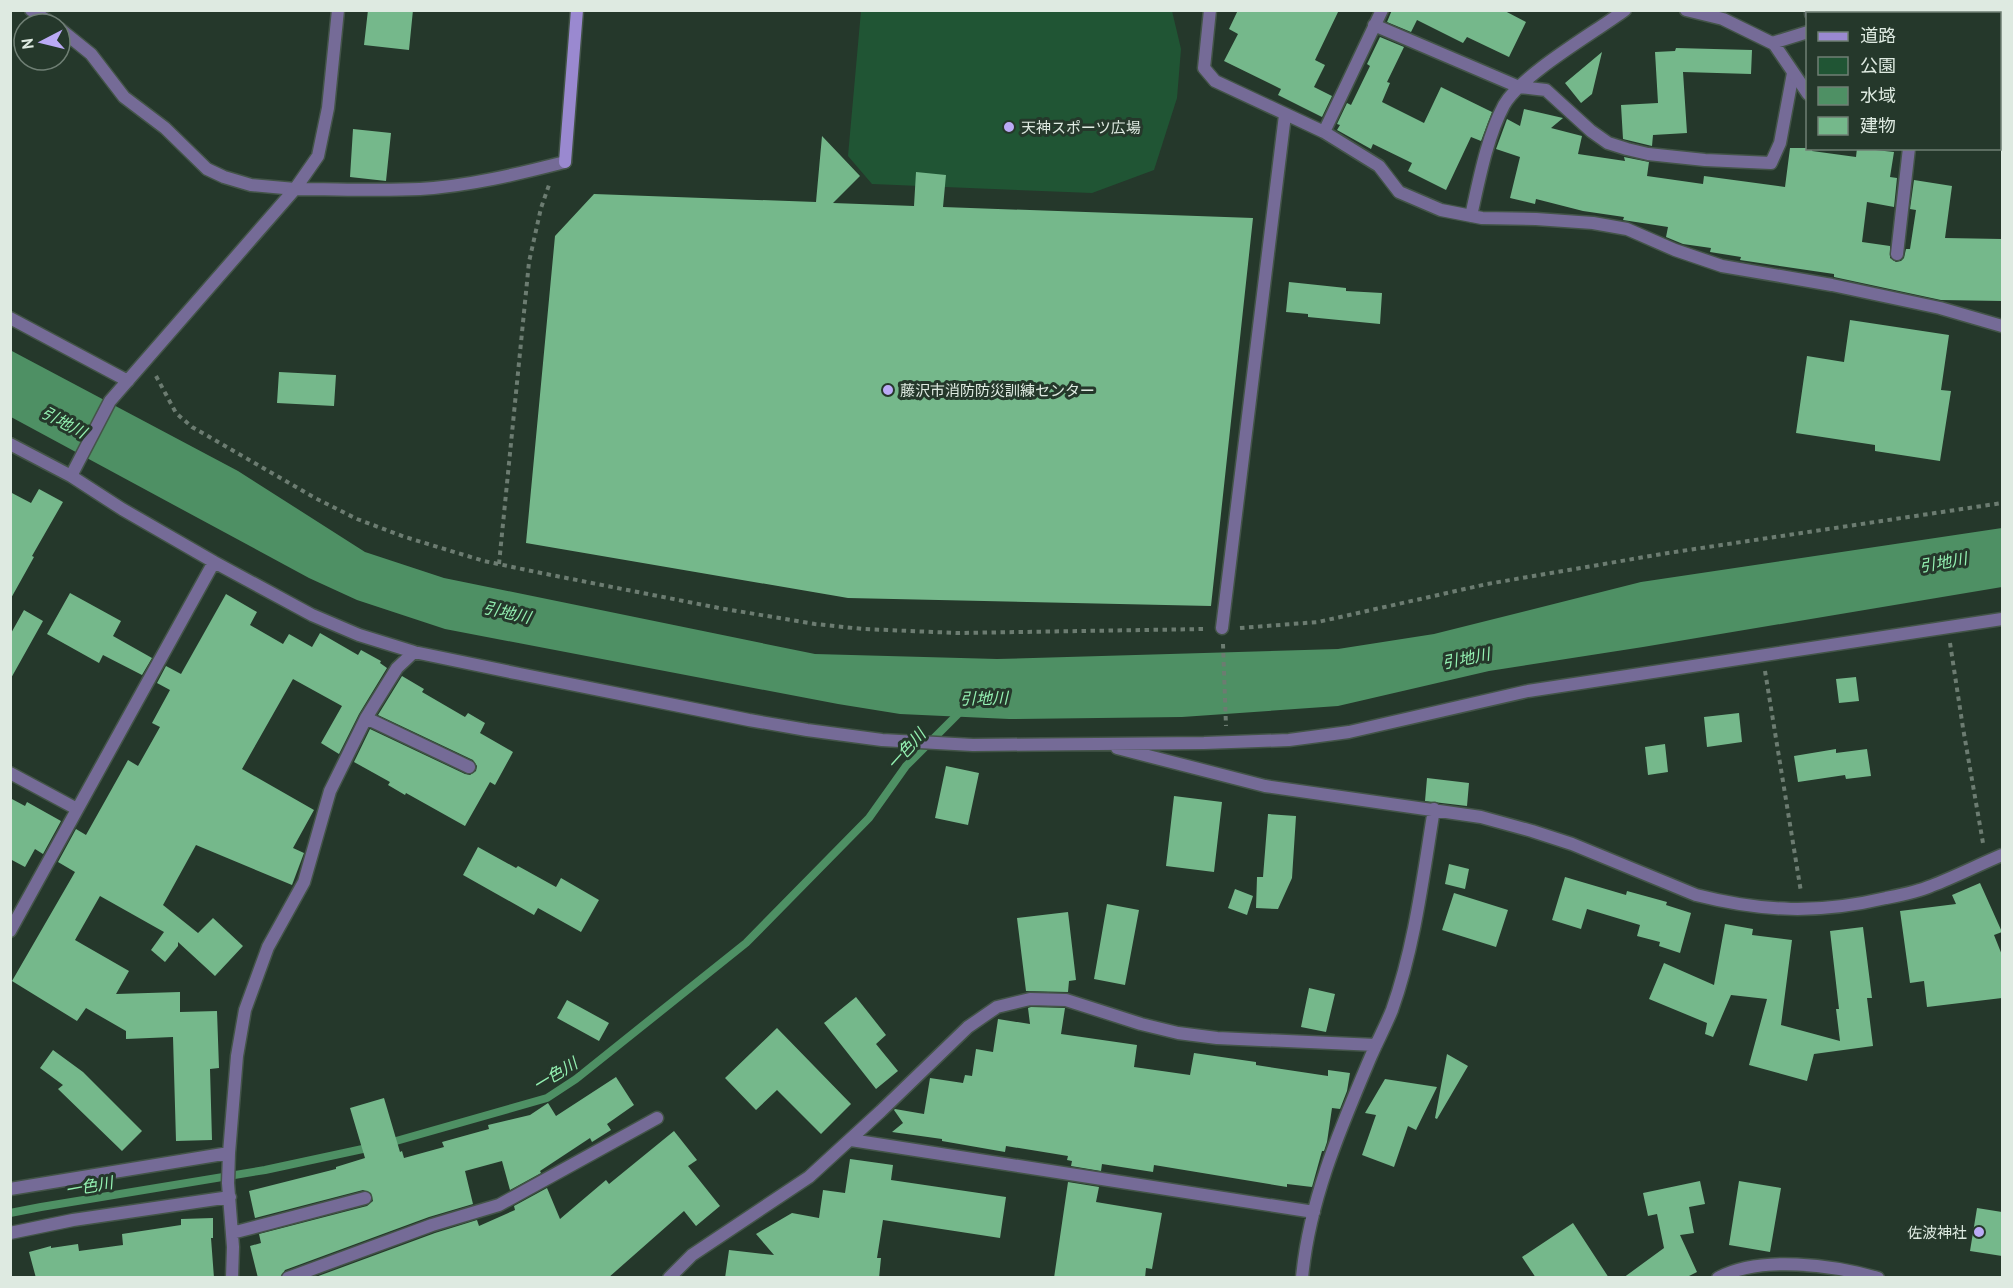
<svg xmlns="http://www.w3.org/2000/svg" width="2013" height="1288" font-family="'PT Sans','Noto Sans JP',sans-serif">
  <style>
    .green { fill: #205534 }
    .water { fill: #4e9064 }
    .lines { fill: none; stroke-linecap: round; stroke-linejoin: round }
    .stream { stroke: #4e9064; stroke-width: 8 }
    .building { fill: #75b88b }
    .lane-casing { stroke: #435448; stroke-width: 15 }
    .street-casing { stroke: #435448; stroke-width: 15 }
    .secondary-casing { stroke: #435448; stroke-width: 15 }
    .path { stroke: #6c7c71; stroke-width: 4; stroke-dasharray: 4.5 4.5; stroke-linecap: butt }
    .lane { stroke: #756b97; stroke-width: 12 }
    .street { stroke: #756b97; stroke-width: 12 }
    .secondary { stroke: #9a89d0; stroke-width: 12 }
    .poi-dot { fill: #bbaaf6; stroke: #25382b; stroke-width: 2 }
    .labels { text-anchor: middle; dominant-baseline: central; stroke-width: 6; stroke-linejoin: round; paint-order: stroke }
    .poi-label { font-size: 15px; fill: #deeae1; stroke: #25382b; text-anchor: start }
    .water-label { font-size: 16px; font-style: italic; fill: #94f1b2; stroke: #25382b }
  </style>
  <rect width="100%" height="100%" fill="#25382b"/>
  <!-- green -->
  <path class="green" d="M 861,11 L 1172,11 L 1181,49 L 1177,98 L 1154,170 L 1092,193 L 872,184 L 848,156 Z"/>
  <!-- water -->
  <path class="water" d="M 10,350 L 238,471 L 365,552 L 444,578 L 815,654 L 997,659 L 1338,649 L 1434,634 L 1641,582 L 2002,528 L 2002,587 L 1643,647 L 1489,671 L 1338,706 L 1182,717 L 1009,719 L 900,714 L 838,704 L 445,629 L 357,600 L 309,578 L 11,417 Z"/>
  <g class="lines">
    <!-- stream -->
    <path class="stream" d="M 389,1143 L 547,1098 L 576,1079 L 746,943 L 869,818 L 906,766 L 962,710
      M 10,1213 L 41,1207 L 265,1170 L 372,1147"/>
  </g>
  <!-- building -->
  <path class="building" d="M 368,10 L 413,10 L 409,50 L 364,45 Z
    M 1238,10 L 1339,10 L 1315,60 L 1325,65 L 1314,87 L 1332,96 L 1322,117 L 1278,95 L 1281,89 L 1224,61 L 1238,34 L 1229,29 Z
    M 1392,10 L 1503,10 L 1526,22 L 1509,57 L 1467,37 L 1463,43 L 1417,20 L 1411,32 L 1387,22 Z
    M 1380,37 L 1404,47 L 1387,82 L 1390,83 L 1382,102 L 1424,123 L 1441,87 L 1492,112 L 1481,141 L 1471,137 L 1446,190 L 1408,171 L 1412,163 L 1373,144 L 1371,149 L 1337,130 L 1340,125 L 1337,124 L 1347,103 L 1351,105 L 1370,66 L 1367,64 Z
    M 1676,48 L 1752,50 L 1751,74 L 1683,72 L 1687,133 L 1653,135 L 1652,146 L 1623,139 L 1621,105 L 1658,103 L 1655,52 L 1675,51 Z
    M 1602,52 L 1592,94 L 1581,103 L 1565,83 Z
    M 1524,109 L 1563,118 L 1551,128 L 1582,136 L 1578,154 L 1625,161 L 1624,157 L 1649,162 L 1647,176 L 1703,184 L 1704,176 L 1785,187 L 1790,148 L 1813,148 L 1812,151 L 1856,157 L 1857,148 L 1894,152 L 1890,177 L 1897,178 L 1894,207 L 1867,202 L 1862,242 L 1890,246 L 1890,258 L 1896,262 L 1901,261 L 1904,258 L 1906,249 L 1910,249 L 1916,210 L 1910,209 L 1914,180 L 1952,186 L 1945,238 L 2002,239 L 2002,301 L 1941,300 L 1834,277 L 1834,274 L 1740,260 L 1741,257 L 1710,252 L 1711,248 L 1683,244 L 1666,237 L 1668,227 L 1623,220 L 1624,217 L 1583,211 L 1536,199 L 1535,204 L 1510,198 L 1520,157 L 1496,149 L 1507,119 L 1520,126 Z
    M 353,129 L 391,133 L 386,181 L 350,177 Z
    M 822,136 L 860,176 L 833,203 L 914,206 L 916,172 L 946,175 L 943,207 L 1253,218 L 1211,606 L 848,598 L 526,543 L 555,236 L 594,194 L 816,202 Z
    M 1289,282 L 1346,288 L 1346,291 L 1382,293 L 1380,324 L 1308,317 L 1308,314 L 1286,312 Z
    M 1850,320 L 1949,335 L 1941,390 L 1951,391 L 1940,461 L 1875,451 L 1875,445 L 1796,433 L 1807,356 L 1844,362 Z
    M 279,372 L 336,375 L 334,406 L 277,403 Z
    M 39,489 L 63,502 L 32,556 L 34,557 L 10,600 L 10,492 L 31,503 Z
    M 70,593 L 121,621 L 113,636 L 152,658 L 142,675 L 103,655 L 99,663 L 47,634 Z
    M 226,594 L 257,612 L 250,625 L 283,644 L 289,634 L 312,647 L 320,633 L 358,655 L 361,650 L 381,661 L 380,663 L 387,668 L 359,714 L 339,754 L 321,743 L 342,706 L 293,679 L 242,769 L 314,810 L 293,848 L 304,853 L 292,885 L 196,845 L 163,905 L 198,933 L 213,918 L 243,946 L 215,976 L 178,942 L 178,946 L 165,962 L 151,950 L 164,932 L 100,896 L 75,940 L 129,971 L 116,994 L 180,992 L 180,1012 L 217,1011 L 219,1068 L 210,1069 L 212,1140 L 176,1141 L 173,1037 L 126,1039 L 126,1031 L 86,1008 L 77,1021 L 12,981 L 75,872 L 58,862 L 76,829 L 86,835 L 128,760 L 138,766 L 160,727 L 152,723 L 170,690 L 157,683 L 166,666 L 181,674 Z
    M 24,610 L 43,621 L 10,680 L 10,635 Z
    M 402,676 L 424,689 L 422,692 L 465,717 L 468,713 L 485,723 L 480,733 L 513,752 L 495,785 L 490,782 L 465,826 L 406,793 L 405,795 L 388,785 L 390,782 L 354,762 L 370,729 L 465,774 L 470,775 L 476,771 L 477,766 L 473,760 L 378,715 Z
    M 1856,677 L 1859,701 L 1839,703 L 1836,679 Z
    M 1739,713 L 1742,742 L 1707,747 L 1704,717 Z
    M 1665,744 L 1668,772 L 1648,775 L 1645,747 Z
    M 1836,749 L 1836,753 L 1867,749 L 1871,776 L 1846,779 L 1845,775 L 1798,782 L 1794,756 Z
    M 946,766 L 979,773 L 968,825 L 935,818 Z
    M 1427,778 L 1469,783 L 1467,806 L 1425,801 Z
    M 1174,796 L 1222,802 L 1214,872 L 1166,866 Z
    M 10,798 L 25,806 L 27,802 L 61,821 L 43,854 L 35,849 L 25,867 L 10,859 Z
    M 1268,814 L 1296,816 L 1292,878 L 1278,909 L 1256,908 L 1257,877 L 1263,877 Z
    M 478,847 L 516,868 L 518,866 L 556,887 L 561,878 L 599,900 L 581,932 L 538,908 L 534,915 L 463,875 Z
    M 1449,864 L 1469,869 L 1465,889 L 1445,884 Z
    M 1565,877 L 1626,895 L 1627,891 L 1667,902 L 1666,905 L 1691,913 L 1680,953 L 1659,946 L 1660,942 L 1637,936 L 1640,925 L 1587,909 L 1581,929 L 1552,920 Z
    M 1980,883 L 2002,932 L 1994,935 L 2002,955 L 2002,998 L 1927,1007 L 1924,981 L 1910,983 L 1900,911 L 1956,904 L 1952,895 Z
    M 1235,889 L 1253,896 L 1247,915 L 1228,908 Z
    M 1454,893 L 1508,910 L 1496,947 L 1442,930 Z
    M 1107,904 L 1139,910 L 1125,985 L 1094,979 Z
    M 1068,912 L 1076,980 L 1069,981 L 1068,992 L 1026,991 L 1017,918 Z
    M 1725,924 L 1753,929 L 1752,935 L 1792,940 L 1781,1025 L 1840,1041 L 1836,1009 L 1839,1009 L 1830,931 L 1863,927 L 1872,998 L 1867,998 L 1873,1046 L 1814,1054 L 1807,1081 L 1749,1065 L 1767,999 L 1731,995 L 1713,1037 L 1705,1034 L 1707,1023 L 1649,999 L 1664,963 L 1714,985 Z
    M 1309,988 L 1335,994 L 1326,1032 L 1301,1027 Z
    M 856,997 L 886,1035 L 876,1044 L 898,1071 L 876,1089 L 824,1023 Z
    M 567,1000 L 609,1023 L 599,1041 L 557,1018 Z
    M 1031,1007 L 1065,1008 L 1061,1034 L 1137,1045 L 1134,1067 L 1190,1075 L 1194,1053 L 1256,1062 L 1256,1065 L 1328,1076 L 1328,1070 L 1350,1073 L 1347,1091 L 1340,1109 L 1332,1108 L 1327,1142 L 1324,1151 L 1322,1151 L 1312,1187 L 1287,1184 L 1287,1187 L 1154,1165 L 1153,1172 L 1102,1164 L 1101,1171 L 1071,1166 L 1072,1161 L 1067,1160 L 1068,1156 L 1006,1146 L 1005,1152 L 942,1141 L 942,1139 L 892,1132 L 903,1123 L 894,1110 L 895,1109 L 924,1114 L 930,1078 L 963,1083 L 965,1075 L 972,1076 L 976,1049 L 993,1052 L 998,1019 L 1030,1024 L 1028,1008 Z
    M 777,1028 L 851,1104 L 821,1134 L 777,1090 L 756,1110 L 725,1078 Z
    M 53,1050 L 83,1072 L 142,1131 L 122,1151 L 58,1089 L 63,1085 L 40,1068 Z
    M 1447,1054 L 1468,1066 L 1437,1119 L 1435,1118 Z
    M 616,1077 L 634,1105 L 607,1124 L 611,1130 L 592,1142 L 590,1138 L 540,1171 L 541,1173 L 510,1190 L 502,1161 L 465,1171 L 473,1204 L 429,1217 L 285,1270 L 280,1278 L 258,1278 L 250,1246 L 261,1243 L 259,1234 L 367,1206 L 373,1201 L 371,1193 L 363,1190 L 255,1218 L 249,1191 L 336,1169 L 336,1167 L 365,1158 L 350,1108 L 384,1098 L 400,1152 L 402,1151 L 404,1158 L 444,1147 L 442,1142 L 489,1129 L 488,1125 L 530,1115 L 548,1103 L 556,1116 Z
    M 1385,1079 L 1437,1087 L 1416,1130 L 1408,1126 L 1394,1167 L 1362,1155 L 1376,1115 L 1365,1113 Z
    M 674,1131 L 697,1160 L 688,1166 L 720,1206 L 696,1226 L 684,1211 L 608,1278 L 313,1278 L 435,1233 L 477,1220 L 479,1226 L 515,1210 L 514,1206 L 547,1188 L 560,1219 L 606,1180 L 609,1184 Z
    M 850,1159 L 893,1165 L 891,1180 L 1006,1197 L 1000,1238 L 883,1220 L 877,1258 L 881,1258 L 879,1278 L 725,1278 L 729,1250 L 774,1255 L 756,1234 L 792,1213 L 819,1218 L 823,1190 L 845,1193 Z
    M 1700,1181 L 1705,1204 L 1689,1207 L 1694,1233 L 1680,1235 L 1697,1272 L 1685,1278 L 1623,1278 L 1664,1248 L 1657,1214 L 1648,1216 L 1643,1193 Z
    M 1739,1181 L 1781,1188 L 1770,1252 L 1729,1245 Z
    M 1068,1182 L 1099,1187 L 1096,1202 L 1162,1213 L 1152,1269 L 1146,1268 L 1145,1278 L 1054,1278 Z
    M 1977,1208 L 2002,1212 L 2002,1256 L 1970,1251 Z
    M 213,1218 L 213,1238 L 211,1238 L 214,1278 L 36,1278 L 29,1252 L 51,1246 L 51,1248 L 78,1244 L 79,1251 L 123,1245 L 122,1234 L 181,1225 L 181,1219 Z
    M 1573,1223 L 1609,1278 L 1536,1278 L 1522,1257 Z"/>
  <g class="lines">
    <!-- lane casing -->
    <g class="lane-casing">
      <path id="lane" d="M 31,10 L 53,24
        M 1210,10 L 1204,68 L 1215,81 L 1324,132 L 1379,166 L 1399,192 L 1441,210 L 1482,218 L 1536,219 L 1593,223 L 1627,229 L 1675,250 L 1722,266 L 1832,285 L 1940,308 L 2002,326
        M 1374,25 L 1519,87 L 1546,90 L 1591,131 L 1608,143 L 1627,149 L 1648,154 L 1705,160 L 1771,163 L 1780,143 L 1793,73
        M 60,29 L 91,54 L 124,97 L 165,128 L 207,169 L 224,177 L 251,185 L 295,189
        M 1324,132 L 1382,10
        M 1471,216 C 1479,180 1487,137 1504,105 C 1522,74 1594,33 1625,10
        M 1222,628 L 1285,115"/>
    </g>
    <!-- street casing -->
    <g class="street-casing">
      <path id="street" d="M 1686,10 L 1723,19 L 1774,44 L 1808,94
        M 1811,14 L 1811,10
        M 1894,14 L 1907,10
        M 1772,43 L 1808,32
        M 2000,85 L 2002,84
        M 295,189 C 337,189 379,191 420,189 C 469,186 518,174 565,162
        M 1897,254 L 1909,148
        M 10,318 L 128,381
        M 10,444 L 71,476 L 122,509 L 214,562 L 312,615 L 359,635 L 414,652 L 520,674 L 749,720 L 807,730 L 882,740 L 973,745 L 1204,743 L 1289,740 L 1349,732 L 1528,691 L 2002,619
        M 71,476 L 110,401 L 295,189 L 318,156 L 328,108 L 338,10
        M 366,718 L 469,767
        M 1117,748 L 1265,786 L 1481,817 L 1532,831 L 1572,844 L 1696,895 C 1763,912 1819,914 1886,898 C 1901,895 1917,892 1931,886 C 1955,877 1978,865 2002,855
        M 10,773 L 77,809
        M 10,931 L 214,562
        M 851,1140 L 1314,1212
        M 10,1189 L 229,1153
        M 10,1233 L 73,1220 L 230,1197
        M 232,1233 L 365,1198
        M 232,1278 L 233,1247 L 228,1183 L 229,1153 L 237,1056 L 245,1010 L 268,947 L 304,882 L 330,791 L 366,718 L 397,668 L 414,652
        M 288,1278 L 432,1225 L 499,1205 L 657,1118
        M 669,1278 L 692,1255 L 809,1177 L 881,1111 L 968,1027 L 997,1007 L 1030,999 L 1066,1000 L 1141,1024 L 1178,1033 L 1217,1038 L 1376,1045
        M 1302,1278 C 1309,1200 1341,1127 1371,1056 C 1378,1040 1386,1025 1392,1010 C 1415,945 1423,876 1434,809
        M 1718,1278 C 1760,1255 1833,1265 1878,1278"/>
    </g>
    <!-- secondary casing -->
    <g class="secondary-casing">
      <path id="secondary" d="M 565,162 L 577,10"/>
    </g>
    <!-- path -->
    <path class="path" d="M 156,376 L 176,413 L 192,427 L 315,498 L 357,519 L 405,537 L 484,561 L 541,573 L 719,608 L 815,624 L 863,629 L 958,633 L 1206,629
      M 499,564 L 529,262 L 541,208 L 549,185
      M 1240,628 L 1318,622 L 1487,584 L 1668,553 L 2002,503
      M 1950,643 L 1963,728 L 1983,843
      M 1223,644 L 1226,726
      M 1765,671 L 1801,892"/>
    <!-- lane -->
    <use href="#lane" class="lane"/>
    <!-- street -->
    <use href="#street" class="street"/>
    <!-- secondary -->
    <use href="#secondary" class="secondary"/>
  </g>
  <!-- markers -->
  <g class="poi-dot">
    <circle cx="1009" cy="127" r="6"/>
    <circle cx="888" cy="390" r="6"/>
    <circle cx="1979" cy="1232" r="6"/>
  </g>
  <g class="labels">
    <!-- poi labels -->
    <g class="poi-label">
      <text x="1021" y="127">天神スポーツ広場</text>
      <text x="900" y="390">藤沢市消防防災訓練センター</text>
      <text x="1967" y="1232" text-anchor="end">佐波神社</text>
    </g>
    <!-- water labels -->
    <g class="water-label">
      <text transform="translate(64 422) rotate(28)">引地川</text>
      <text transform="translate(1943 562) rotate(-10)">引地川</text>
      <text transform="translate(507 612) rotate(13)">引地川</text>
      <text transform="translate(1466 658) rotate(-11)">引地川</text>
      <text transform="translate(984 698) rotate(-1)">引地川</text>
      <text transform="translate(906 749) rotate(-48)">一色川</text>
      <text transform="translate(555 1074) rotate(-31)">一色川</text>
      <text transform="translate(89 1186) rotate(-10)">一色川</text>
    </g>
  </g>
  <!-- border -->
  <rect width="2013" height="1288" fill="none" stroke="#deeae1" stroke-width="24"/>
  <!-- legend -->
  <rect x="1806" y="12" width="195" height="138" fill="#25382b" stroke="#6f7f74" stroke-width="1.5"/>
  <rect x="1818" y="32" width="30" height="9" fill="#9a89d0" stroke="#6f7f74" stroke-width="1.5"/>
  <text x="1860" y="42" font-size="18" fill="#deeae1">道路</text>
  <rect x="1818" y="57" width="30" height="18" fill="#205534" stroke="#6f7f74" stroke-width="1.5"/>
  <text x="1860" y="72" font-size="18" fill="#deeae1">公園</text>
  <rect x="1818" y="87" width="30" height="18" fill="#4e9064" stroke="#6f7f74" stroke-width="1.5"/>
  <text x="1860" y="102" font-size="18" fill="#deeae1">水域</text>
  <rect x="1818" y="117" width="30" height="18" fill="#75b88b" stroke="#6f7f74" stroke-width="1.5"/>
  <text x="1860" y="132" font-size="18" fill="#deeae1">建物</text>
  <!-- north arrow -->
  <g transform="translate(42 42) rotate(263)"><circle r="28" fill="#25382b" stroke="#6f7f74" stroke-width="1.5"/>
  <path d="M0-4.5L10 22L0 15L-10 22Z" fill="#bbaaf6"/>
  <text y="-9" font-size="16" font-weight="bold" text-anchor="middle" fill="#deeae1">N</text>
  </g>
</svg>
